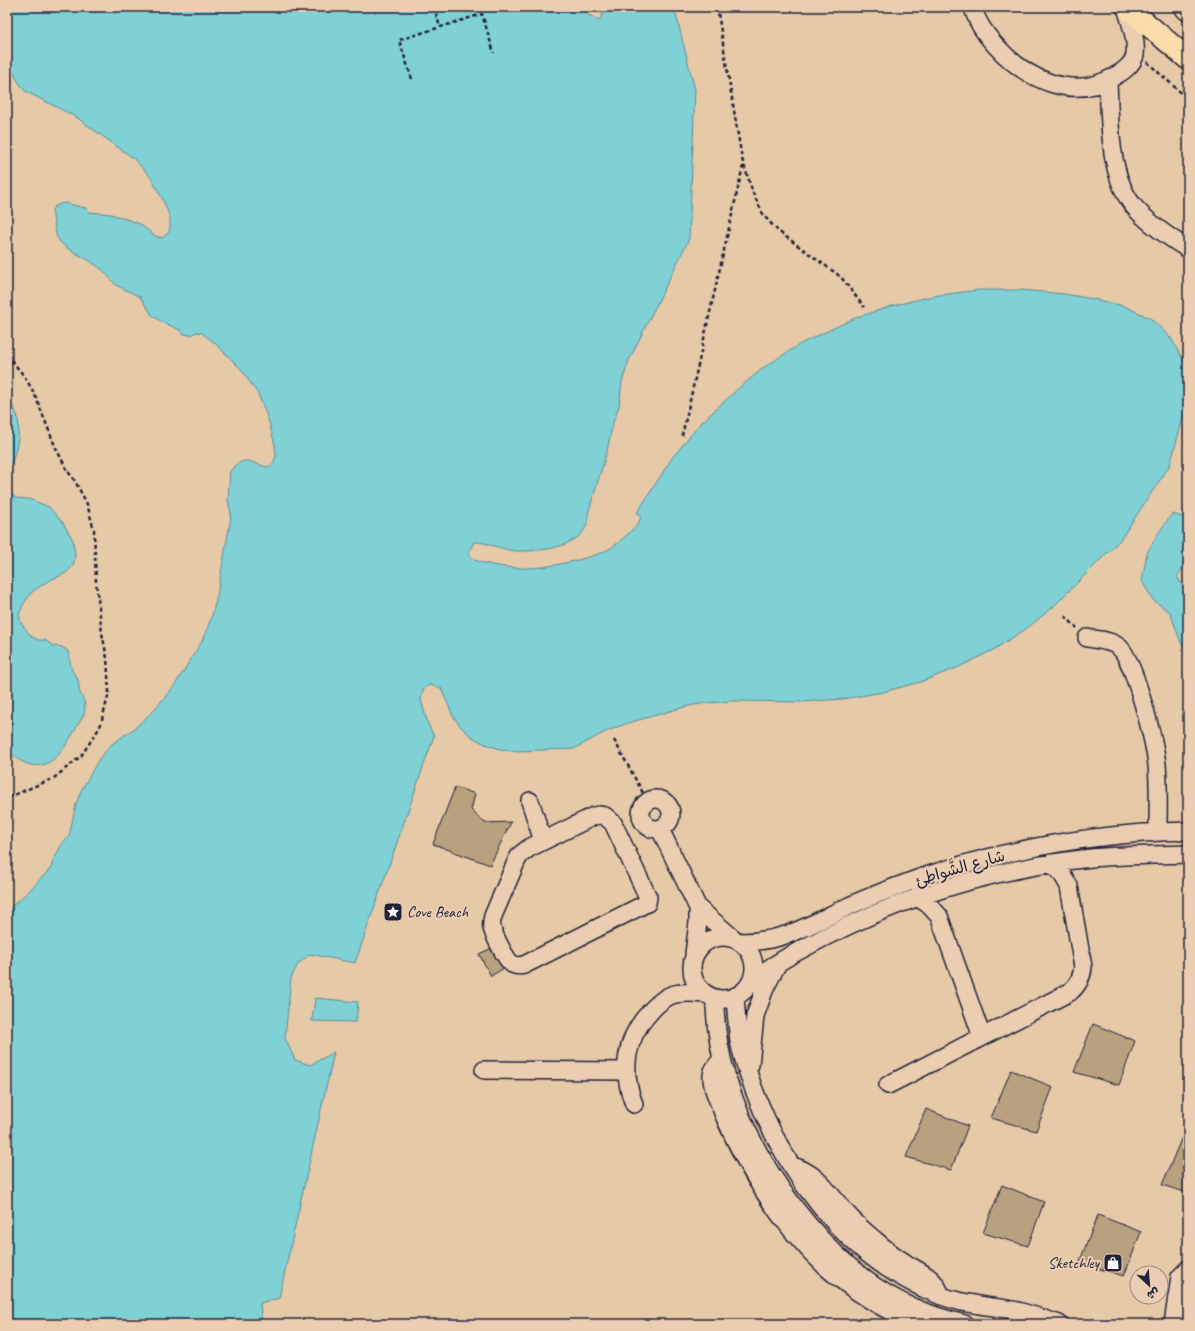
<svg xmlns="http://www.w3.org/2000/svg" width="1195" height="1331" font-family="Caveat,'Playpen Sans Arabic',sans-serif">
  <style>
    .water { fill: #7fd1d6; stroke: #5a8b98 }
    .building { fill: #b9a17f; stroke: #22223b }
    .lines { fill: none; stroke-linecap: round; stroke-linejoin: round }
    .minor-casing { stroke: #22223b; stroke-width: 20 }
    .major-casing { stroke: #22223b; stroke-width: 24 }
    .path { stroke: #22223b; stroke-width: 2.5; stroke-dasharray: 4 3; stroke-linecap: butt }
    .minor { stroke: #ebceb2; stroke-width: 17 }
    .major { stroke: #faddab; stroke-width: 21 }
    .labels { text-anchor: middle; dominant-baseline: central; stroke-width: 4; stroke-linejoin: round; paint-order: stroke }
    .street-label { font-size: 16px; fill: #22223b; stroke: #ebceb2 }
    .poi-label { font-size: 16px; fill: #22223b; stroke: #ebceb2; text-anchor: start }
  </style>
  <rect width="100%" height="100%" fill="#e6c9a7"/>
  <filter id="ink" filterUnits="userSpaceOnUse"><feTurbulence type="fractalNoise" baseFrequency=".025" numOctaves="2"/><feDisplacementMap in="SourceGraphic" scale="8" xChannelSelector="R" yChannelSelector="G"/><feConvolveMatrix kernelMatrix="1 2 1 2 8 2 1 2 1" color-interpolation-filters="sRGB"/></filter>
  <g filter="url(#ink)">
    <!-- water -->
    <path class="water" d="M 7,7 L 419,7 L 422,11 L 435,7 L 579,7 L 578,9 L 600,21 L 605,7 L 674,7 L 695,90 L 689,239 L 629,360 L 622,382 L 619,406 L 613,423 L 607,451 L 588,514 C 591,547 540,552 516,551 C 502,550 488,542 474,542 L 469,552 L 472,559 C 488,565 505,568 522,568 C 544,569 592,559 611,548 C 618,543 626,536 632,530 C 637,525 640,522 641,515 L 637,513 L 672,458 L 700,424 L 740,387 L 766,366 L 802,343 L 855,318 L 892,306 L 932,296 L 979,290 L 1021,290 L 1064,294 L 1093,299 L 1124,306 L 1150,318 L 1171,338 L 1188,369 L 1188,400 L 1170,465 L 1120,540 L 1052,608 L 1026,629 L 993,650 L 957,668 L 920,682 L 883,692 L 843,699 L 801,702 L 733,701 L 707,703 L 688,706 L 628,723 L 605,732 L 574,749 L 541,750 L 516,751 L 500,749 L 485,744 L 472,737 L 461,727 L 453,716 L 441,688 L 429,685 L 423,690 L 421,700 L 428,724 L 434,736 L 355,963 L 310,954 L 298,964 L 291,978 L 285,1038 L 295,1060 L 310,1065 L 334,1052 L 279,1298 L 260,1303 L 262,1324 L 7,1324 L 7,910 L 27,893 L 51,868 L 53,861 L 62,844 L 69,836 L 76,804 L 81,791 L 99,759 L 112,744 L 135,728 L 155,709 L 175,685 L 202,641 L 211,619 L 217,596 L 230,523 L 231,513 L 228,500 L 230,471 C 247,453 249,464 268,467 L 273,464 L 276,456 L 275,445 L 268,419 L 258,394 L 241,369 L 216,344 L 202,333 L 196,332 L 191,335 L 184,334 L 178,329 L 162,322 L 152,315 L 140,297 L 116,285 L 104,271 L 90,261 L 67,248 L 60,242 L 56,235 L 52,210 L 54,207 L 60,204 L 66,203 L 77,206 L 86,208 L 89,212 L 111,214 L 129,220 L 140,224 L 155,236 L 162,238 L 168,233 L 170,228 L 170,217 L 162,198 L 150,176 L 133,158 L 76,117 L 25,91 L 16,78 L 7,57 Z
      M 7,398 C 10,403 15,409 17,414 C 21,429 17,450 11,464 L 7,465 Z
      M 7,490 L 16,498 L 29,499 L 49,507 L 63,523 L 73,540 L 75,555 L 73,566 L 66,573 L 48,581 L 32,592 L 24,603 L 19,614 L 21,623 L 31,636 L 38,640 L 45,640 L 53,646 L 62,647 L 68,651 C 69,657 70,664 72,670 C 73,673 77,676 78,680 C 79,682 79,686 79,689 C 80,695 85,700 85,706 C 85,718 80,719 76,728 C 59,760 40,782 7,750 Z
      M 1188,504 L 1188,560 L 1177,577 L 1188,593 L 1188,651 L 1181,643 L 1170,612 L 1153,600 L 1142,581 L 1147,553 L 1159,532 L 1172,514 L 1182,517 Z
      M 315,998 L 358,1002 L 356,1022 L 312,1021 Z"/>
    <!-- building -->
    <path class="building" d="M 455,787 L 475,794 L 471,810 L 485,823 L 511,822 L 490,865 L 433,844 Z
      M 494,947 L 504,968 L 491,976 L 479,954 Z
      M 1093,1024 L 1135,1041 L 1119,1085 L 1074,1072 Z
      M 1188,1055 L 1188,1069 L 1183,1068 Z
      M 1011,1070 L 1053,1087 L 1036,1131 L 991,1118 Z
      M 926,1109 L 968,1126 L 951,1170 L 906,1157 Z
      M 1182,1137 L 1188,1140 L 1188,1193 L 1162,1185 Z
      M 1002,1185 L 1044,1202 L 1028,1246 L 983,1233 Z
      M 1098,1215 L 1141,1232 L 1124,1276 L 1079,1263 Z"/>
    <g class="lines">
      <!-- minor casing -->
      <g class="minor-casing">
        <path id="minor" d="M 973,7 C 976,22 986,35 996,46 C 1026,79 1073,102 1115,76 C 1123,72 1133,64 1135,55 C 1137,39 1130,22 1126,7
          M 1108,81 C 1110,120 1108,180 1137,210 C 1152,226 1170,238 1188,249
          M 1087,638 C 1097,640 1111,640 1119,647 C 1134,659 1155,744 1157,765 C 1159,787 1158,810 1158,832
          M641 814a15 15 0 1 1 30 0a15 15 0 1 1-30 0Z
          M 530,801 L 543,841
          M 600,815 L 605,816 L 613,823 L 647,895 L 648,897 L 647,903 L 524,965 C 520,966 516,966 512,964 C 506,960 494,935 492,928 C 491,924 492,920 493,916 L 517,860 L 520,855 L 529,848 L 594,816 Z
          M 660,829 L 698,908 L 733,938
          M 917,897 L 929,905 L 939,916 L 982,1037
          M692 968a31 31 0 1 1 62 0a31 31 0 1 1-62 0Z
          M 741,942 C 784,942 809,925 847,907 C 870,896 895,887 920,878 C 1005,849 1098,833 1188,831
          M 694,954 L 698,922 L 698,908
          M 752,980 C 775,963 800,950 825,937 C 908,895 999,868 1091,858 C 1123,855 1156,855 1188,854
          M 735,996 C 736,1011 737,1026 739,1041 C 742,1057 748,1072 753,1087 C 783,1169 843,1253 925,1289 C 940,1296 957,1302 974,1304 C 989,1307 1004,1308 1018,1311 C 1032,1315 1045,1319 1059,1324
          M 715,998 C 714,1101 785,1218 866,1280 C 895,1302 930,1316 965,1324
          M 722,1060 C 717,1064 713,1069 712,1075 C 711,1087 719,1102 723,1113 C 747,1170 781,1225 827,1268 C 853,1291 884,1310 917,1324
          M 750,1065 L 755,1016 L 765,988 L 778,963
          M 484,1070 L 626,1071
          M 888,1085 L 1070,992 C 1078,985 1082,978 1083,967 L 1069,886 L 1062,874 L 1051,863
          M 634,1104 C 621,1071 625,1038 650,1012 C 655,1006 662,1000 669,996 C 680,991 695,993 706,994
          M 792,1166 C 817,1172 830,1195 846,1213 C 855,1223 865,1232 875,1240 C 885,1249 896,1257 907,1264 C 922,1273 936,1278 941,1296
          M 1173,1324 L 1180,1277 L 1188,1269"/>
      </g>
      <!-- major casing -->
      <g class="major-casing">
        <path id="major" d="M 1127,7 L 1188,59
          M 1185,7 L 1188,10"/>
      </g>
      <!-- path -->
      <path class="path" d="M 434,7 L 440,27
        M 717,7 L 742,159 L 753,193 L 764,216 L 778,231 L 841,277 L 864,307
        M 1147,62 L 1188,99
        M 412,79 L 399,40 L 482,14 L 494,53
        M 7,355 L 25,377 L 35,395 L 55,446 L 67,470 L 75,481 L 87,504 L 94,530 L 96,582 L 102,633 L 107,658 L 109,693 L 100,727 L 81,756 L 54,778 L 7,798
        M 682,436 L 743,166
        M 1065,616 L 1077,628
        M 614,740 L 648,802"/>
      <!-- minor -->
      <use href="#minor" class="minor"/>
      <!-- major -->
      <use href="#major" class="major"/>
    </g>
  </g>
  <!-- icons -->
  <defs>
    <g id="sight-square" transform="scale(1)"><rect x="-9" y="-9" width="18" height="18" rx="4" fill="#22223b" stroke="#ebceb2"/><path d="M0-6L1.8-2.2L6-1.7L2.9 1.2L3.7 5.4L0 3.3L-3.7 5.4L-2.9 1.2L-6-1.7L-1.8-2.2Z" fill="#fff"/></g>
    <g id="shop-square" transform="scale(1)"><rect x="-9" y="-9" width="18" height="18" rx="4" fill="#22223b" stroke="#ebceb2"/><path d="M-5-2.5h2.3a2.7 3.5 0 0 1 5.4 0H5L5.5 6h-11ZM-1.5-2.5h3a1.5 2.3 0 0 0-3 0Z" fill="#fff"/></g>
  </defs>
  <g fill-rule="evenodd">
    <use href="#sight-square" x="393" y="912"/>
    <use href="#shop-square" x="1113" y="1263"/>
  </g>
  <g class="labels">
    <!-- street labels -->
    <g class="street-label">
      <text transform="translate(960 868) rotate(-16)">شارع الشَّواطِئ</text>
    </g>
    <!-- poi labels -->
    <g class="poi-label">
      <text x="407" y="912">Cove Beach</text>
      <text x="1099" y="1263" text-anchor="end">Sketchley</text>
    </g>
  </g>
  <!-- margin -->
  <rect width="1195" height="1331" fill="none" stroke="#ebceb2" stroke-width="24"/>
  <rect x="12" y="12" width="1171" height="1307" fill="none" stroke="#22223b" stroke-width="1.5" filter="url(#ink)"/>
  <!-- north arrow -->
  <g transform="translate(1149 1285) rotate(154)"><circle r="19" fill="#ebceb2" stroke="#9b8982"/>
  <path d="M0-3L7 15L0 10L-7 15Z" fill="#22223b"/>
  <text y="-6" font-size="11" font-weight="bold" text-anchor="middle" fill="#22223b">ش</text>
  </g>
</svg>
